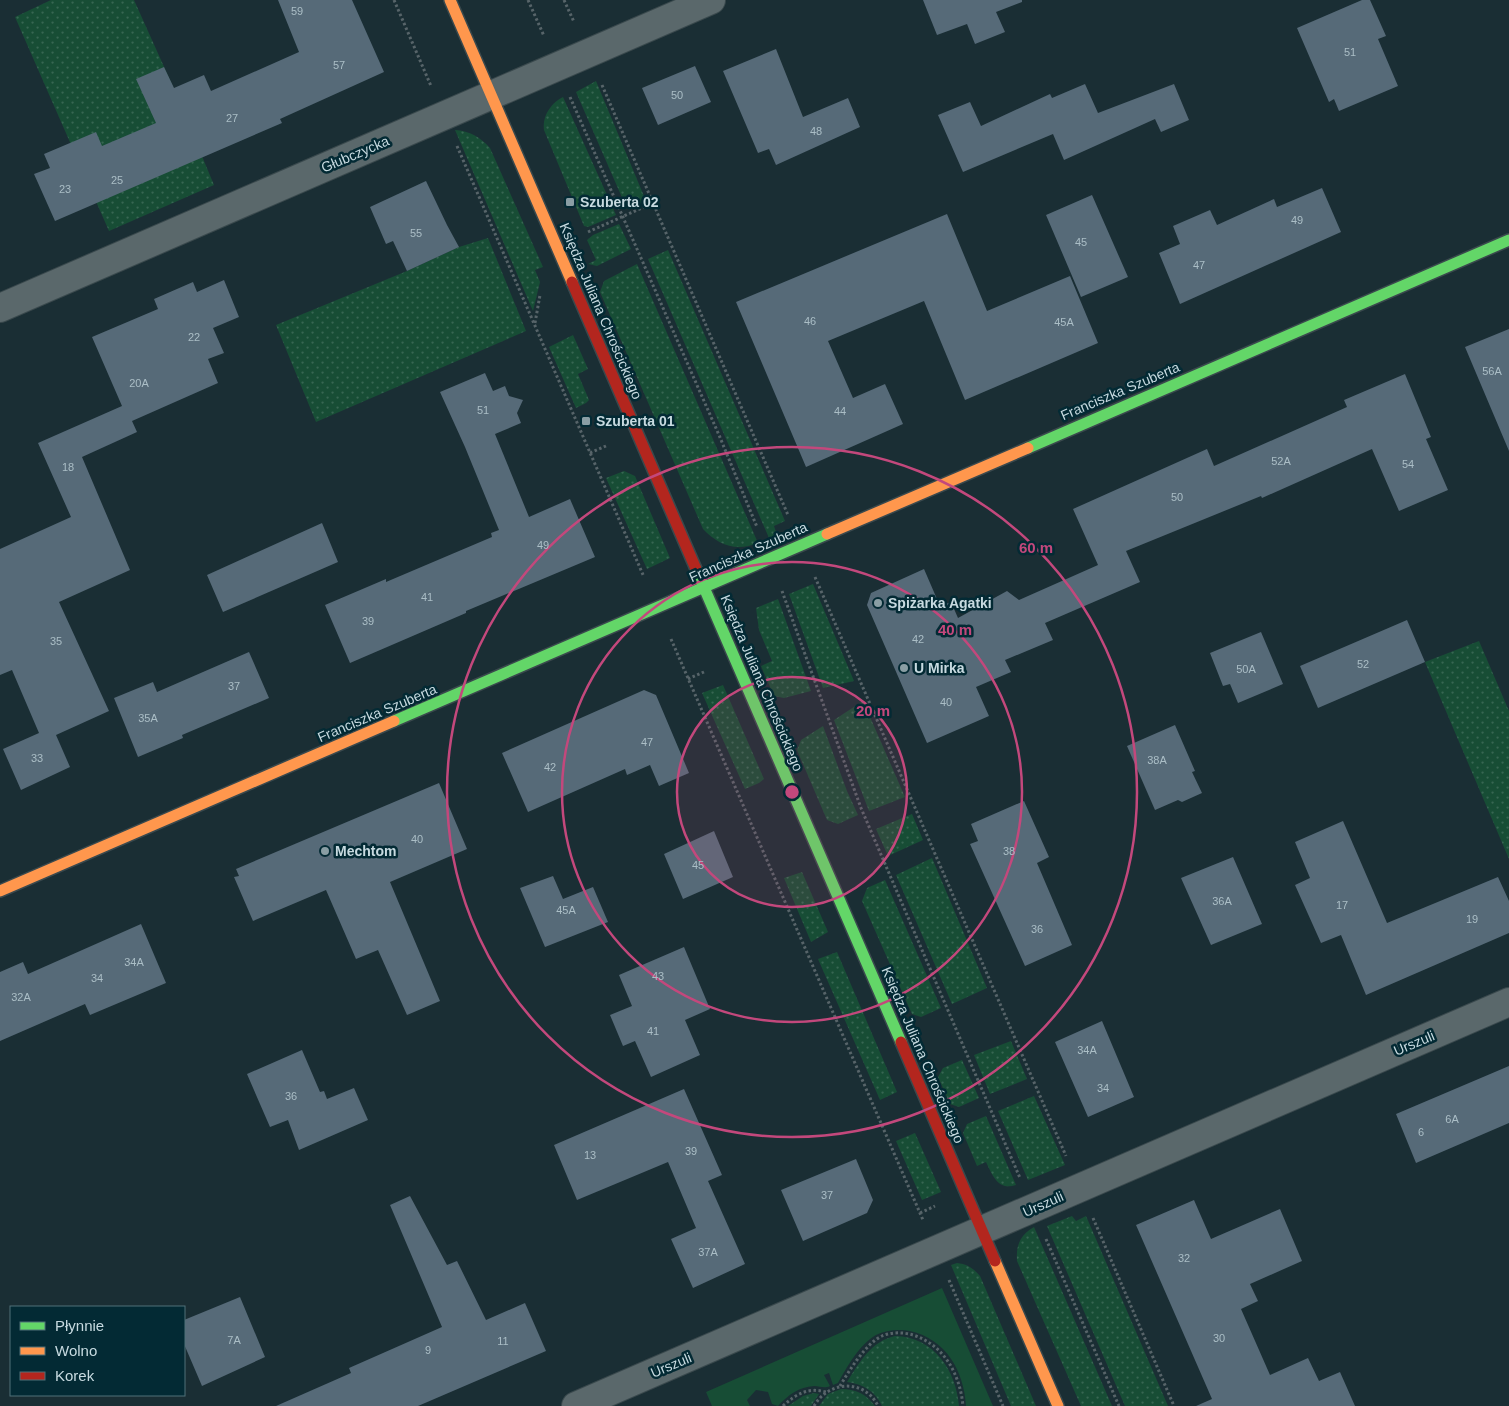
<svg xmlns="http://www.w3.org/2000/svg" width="1509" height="1406" font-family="Arial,sans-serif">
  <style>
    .grass { fill: url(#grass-dots) }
    .green { fill: #174d35 }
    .building { fill: #566a78 }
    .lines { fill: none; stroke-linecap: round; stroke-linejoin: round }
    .street-casing { stroke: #3a494d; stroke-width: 30 }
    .fast-casing { stroke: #3a494d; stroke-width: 14 }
    .slow-casing { stroke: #3a494d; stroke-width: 14 }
    .jam-casing { stroke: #3a494d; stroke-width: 14 }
    .path { stroke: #576469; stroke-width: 3; stroke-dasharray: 2.5 2.5; stroke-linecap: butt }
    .street { stroke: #5a686b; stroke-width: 28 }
    .fast { stroke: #63d668; stroke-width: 11 }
    .slow { stroke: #ff974d; stroke-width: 11 }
    .jam { stroke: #b3261e; stroke-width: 11 }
    .ring { fill: none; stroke: #c3487c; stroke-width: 2.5 }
    .poi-dot { fill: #8a9ea4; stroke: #032a34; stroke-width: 2 }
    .labels { text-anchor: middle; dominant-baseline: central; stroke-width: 5; stroke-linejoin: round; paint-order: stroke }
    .number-label { font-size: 11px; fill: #abbec6 }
    .street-label { font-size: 14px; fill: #c7dae0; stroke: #032a34 }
    .poi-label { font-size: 14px; font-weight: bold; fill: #c7dae0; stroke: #032a34; text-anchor: start }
    .centre { fill: #c3487c; stroke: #032a34; stroke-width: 2.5 }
    .ring-label { font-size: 15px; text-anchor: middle; font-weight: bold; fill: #c3487c; stroke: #032a34; stroke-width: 5; stroke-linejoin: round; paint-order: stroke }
  </style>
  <defs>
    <pattern id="grass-dots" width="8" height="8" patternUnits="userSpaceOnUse" patternTransform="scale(1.25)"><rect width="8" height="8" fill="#174d35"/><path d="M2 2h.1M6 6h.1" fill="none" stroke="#376652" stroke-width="1.8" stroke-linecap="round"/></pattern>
  </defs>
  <rect width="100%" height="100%" fill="#1a2e34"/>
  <!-- grass -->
  <path class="grass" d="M 51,0 L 134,0 L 174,89 L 214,185 L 109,231 L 15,17 Z
    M 596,81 L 646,201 L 627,209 L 576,92 Z
    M 563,97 L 616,215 L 588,227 L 584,226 L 544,130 C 542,116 551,103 563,97 Z
    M 455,130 C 470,131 480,137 490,148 L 543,267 L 535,270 L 540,282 L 533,311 Z
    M 619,224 L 631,249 L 597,266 L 588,264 L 596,260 L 587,240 L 593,235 Z
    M 488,238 L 526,331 L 316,422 L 276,325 L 407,271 L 459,247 Z
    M 668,250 L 785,521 L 774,526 L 777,535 L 769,538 L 648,259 Z
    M 637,264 L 758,543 C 736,552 718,545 703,529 L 600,292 L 604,281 Z
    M 573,335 L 588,369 L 578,374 L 589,400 L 586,403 L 576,408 L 549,347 Z
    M 624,471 L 635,476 L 670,558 L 647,569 L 606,478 Z
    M 813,584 L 854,681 L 823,688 L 789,594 Z
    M 778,599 L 811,691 L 784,698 L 774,696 L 761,666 L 772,661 L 759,630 L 756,608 Z
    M 1479,641 L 1509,711 L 1509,859 L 1425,662 Z
    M 723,685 L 764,779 L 759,783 L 745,789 L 702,693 Z
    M 863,701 L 905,797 L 869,811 L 834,720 Z
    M 823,726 L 847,791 L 858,815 L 838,824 L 827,820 L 797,750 L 801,740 Z
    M 912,814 L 923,840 L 888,856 L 876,829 Z
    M 932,858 L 987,988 L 952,1004 L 896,875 Z
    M 802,872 L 828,932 L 811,942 L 784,878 Z
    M 885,880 L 941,1008 L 921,1017 L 912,1014 L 862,901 L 867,888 Z
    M 837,952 L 897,1092 L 880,1100 L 818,959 Z
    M 1011,1041 L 1027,1079 L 990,1094 L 974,1055 Z
    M 962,1060 L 979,1098 L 959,1107 L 950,1104 L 938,1077 L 943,1068 Z
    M 1034,1096 L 1065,1165 L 1028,1180 L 998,1111 Z
    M 986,1116 L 1016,1185 C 998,1191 993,1176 986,1162 L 977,1166 L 963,1133 L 967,1124 Z
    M 915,1133 L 941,1192 L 922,1200 L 896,1141 Z
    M 1072,1216 L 1076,1221 L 1086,1216 L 1168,1406 L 1125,1406 L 1047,1226 Z
    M 1034,1227 L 1112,1406 L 1081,1406 L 1017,1261 C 1016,1245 1020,1235 1034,1227 Z
    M 957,1263 C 967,1264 973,1268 980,1276 L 1036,1406 L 1011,1406 L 951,1265 Z
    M 895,1336 C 934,1337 956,1370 959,1406 L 882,1406 C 875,1391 863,1384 847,1382 C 859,1363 871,1341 895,1336 Z
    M 841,1389 C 856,1389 866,1394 875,1406 L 819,1406 L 828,1394 Z
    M 814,1393 L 819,1394 L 811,1406 L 788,1406 L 803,1396 Z"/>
  <!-- green -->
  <path class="green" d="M 942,1288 L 993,1406 L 966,1406 C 964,1371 946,1339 910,1331 C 899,1329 886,1330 876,1335 C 859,1345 847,1367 838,1383 L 833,1385 L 829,1373 L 824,1375 L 830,1386 C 824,1389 820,1386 814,1386 C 799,1387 788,1395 778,1406 L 772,1404 L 768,1392 L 756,1390 L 747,1400 L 750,1406 L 712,1406 L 706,1392 Z"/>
  <!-- building -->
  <path class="building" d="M 278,0 L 352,0 L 384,72 L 280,119 L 282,123 L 55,221 L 34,174 L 50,168 L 44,154 L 96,132 L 102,146 L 156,123 L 136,79 L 164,67 L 174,88 L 204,75 L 211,91 L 299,52 Z
    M 923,0 L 1022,0 L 1022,2 L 996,12 L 1005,32 L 975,44 L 967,24 L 937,35 Z
    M 1362,0 L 1370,0 L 1386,36 L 1378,39 L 1398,86 L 1339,111 L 1334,99 L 1329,102 L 1297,28 Z
    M 776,49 L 803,117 L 848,98 L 860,127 L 776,165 L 769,149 L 758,153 L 723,71 Z
    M 695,66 L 711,102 L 658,125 L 642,88 Z
    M 1085,84 L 1098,113 L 1174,84 L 1189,120 L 1161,132 L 1155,119 L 1064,160 L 1053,134 L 963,172 L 938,115 L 970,102 L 981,126 L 1050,94 L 1052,98 Z
    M 426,181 L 447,225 L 459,247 L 407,271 L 393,241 L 386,244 L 370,207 Z
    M 1322,188 L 1341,232 L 1180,304 L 1159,253 L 1180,244 L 1173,226 L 1210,210 L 1217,225 L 1274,199 L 1277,207 Z
    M 1092,195 L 1128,277 L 1081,297 L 1046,215 Z
    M 947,214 L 987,311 L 1070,276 L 1098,343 L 965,400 L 924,301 L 828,341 L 853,398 L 885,384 L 903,424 L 806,467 L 736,302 Z
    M 224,280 L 239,317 L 213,328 L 224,353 L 208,359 L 218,383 L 132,421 L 137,432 L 82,457 L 130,570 L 59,602 L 109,711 L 56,735 L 70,767 L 21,790 L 3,749 L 39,733 L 12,670 L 0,675 L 0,549 L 71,517 L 38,443 L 122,406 L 92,337 L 158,309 L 154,299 L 193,282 L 197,292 Z
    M 1509,329 L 1509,451 L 1465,347 Z
    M 485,373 L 493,391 L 505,386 L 509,396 L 523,400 L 517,413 L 521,423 L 495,434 L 529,517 L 570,499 L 595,557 L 466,611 L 466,613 L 350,663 L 325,605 L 386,579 L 386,582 L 492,537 L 491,533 L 499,530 L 465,447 L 440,392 Z
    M 1405,374 L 1431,437 L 1426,439 L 1448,490 L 1399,511 L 1372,449 L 1262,498 L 1261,496 L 1126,551 L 1140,582 L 1045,623 L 1053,640 L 1005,660 L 1011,672 L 976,687 L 989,716 L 927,743 L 867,605 L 871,593 L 924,569 L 940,606 L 951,602 L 958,618 L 1007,591 L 1019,600 L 1098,565 L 1073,509 L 1207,449 L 1214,466 L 1347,407 L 1344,400 Z
    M 322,523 L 338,562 L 223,612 L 207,575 Z
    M 1407,620 L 1425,662 L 1318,708 L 1300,666 Z
    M 1261,632 L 1283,684 L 1238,703 L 1230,684 L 1223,686 L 1210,653 Z
    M 249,652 L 269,698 L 182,735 L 183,738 L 138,757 L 114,698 L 153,682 L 157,692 Z
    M 644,690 L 656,695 L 689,773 L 659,786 L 650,765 L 627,775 L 625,769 L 528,812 L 502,753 Z
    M 1175,725 L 1195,771 L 1192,772 L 1202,793 L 1182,802 L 1178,800 L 1155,810 L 1127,746 Z
    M 439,783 L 467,849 L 390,882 L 440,1001 L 407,1015 L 378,950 L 356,959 L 326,890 L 253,921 L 234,877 L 239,876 L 236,869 Z
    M 1024,801 L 1049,857 L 1037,863 L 1072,945 L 1025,966 L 970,844 L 978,841 L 971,824 Z
    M 1343,821 L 1387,923 L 1498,877 L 1509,901 L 1509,933 L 1366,995 L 1341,935 L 1321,943 L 1295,885 L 1310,878 L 1295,842 Z
    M 714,831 L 733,877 L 683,899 L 664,854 Z
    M 1233,857 L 1262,924 L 1211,945 L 1181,878 Z
    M 553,876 L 563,899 L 593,887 L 608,922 L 545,947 L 520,888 Z
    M 141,924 L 166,983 L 90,1015 L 85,1004 L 0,1041 L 0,972 L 23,962 L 28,974 Z
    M 684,947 L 710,1009 L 685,1020 L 700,1055 L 651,1077 L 635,1041 L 623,1046 L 610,1015 L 632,1006 L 619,975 Z
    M 1102,1021 L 1134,1097 L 1088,1117 L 1055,1042 Z
    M 302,1050 L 320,1092 L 324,1091 L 327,1099 L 354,1088 L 368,1120 L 299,1150 L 288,1120 L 270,1127 L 247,1074 Z
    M 1509,1066 L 1509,1123 L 1416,1163 L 1396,1114 Z
    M 684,1089 L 722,1175 L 708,1181 L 745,1264 L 693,1288 L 671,1239 L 696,1228 L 668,1162 L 577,1200 L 554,1145 Z
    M 856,1159 L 873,1200 L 867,1213 L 803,1241 L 781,1190 Z
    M 410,1196 L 447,1265 L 457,1261 L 486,1320 L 525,1303 L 546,1351 L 418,1406 L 276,1406 L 351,1373 L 349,1368 L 442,1327 L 390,1205 Z
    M 1194,1200 L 1211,1239 L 1280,1209 L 1302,1261 L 1250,1284 L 1258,1301 L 1241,1309 L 1270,1375 L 1308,1358 L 1319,1381 L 1340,1372 L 1355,1406 L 1196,1406 L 1212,1399 L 1136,1225 Z
    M 240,1297 L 265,1357 L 202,1386 L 184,1344 L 184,1320 Z"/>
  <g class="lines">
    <!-- street casing -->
    <g class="street-casing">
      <path id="street" d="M 0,308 L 711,0
        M 576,1406 L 1509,1002"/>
    </g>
    <!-- fast casing -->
    <g class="fast-casing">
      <path id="fast" d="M 1028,448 L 1509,240
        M 696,569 L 901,1042
        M 394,721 L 827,534"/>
    </g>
    <!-- slow casing -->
    <g class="slow-casing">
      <path id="slow" d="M 450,0 L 572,282
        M 827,534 L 1028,448
        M 0,891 L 394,721
        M 995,1261 L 1058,1406"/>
    </g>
    <!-- jam casing -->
    <g class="jam-casing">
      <path id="jam" d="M 572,282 L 696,569
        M 901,1042 L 995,1261"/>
    </g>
    <!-- path -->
    <path class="path" d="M 394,0 L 431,86
      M 528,0 L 544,36
      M 564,0 L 574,22
      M 602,85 L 788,515
      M 570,97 L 719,435 L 757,527
      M 457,146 L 644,577
      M 588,232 L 653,203
      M 535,323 L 540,295
      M 590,453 L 606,446
      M 815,577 L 1066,1156
      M 782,591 L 861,808 L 1020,1178
      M 671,639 L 923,1220
      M 688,679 L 704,672
      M 920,1213 L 935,1206
      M 1093,1218 L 1174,1406
      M 1046,1239 L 1119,1406
      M 949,1280 L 1003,1406
      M 840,1386 C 849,1371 866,1343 882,1336 C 891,1332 903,1332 913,1335 C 944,1345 960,1374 963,1406
      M 783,1406 C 796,1394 808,1387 826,1392
      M 814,1406 C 829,1380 865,1379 878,1406"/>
    <!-- street -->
    <use href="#street" class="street"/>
    <!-- fast -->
    <use href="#fast" class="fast"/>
    <!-- slow -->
    <use href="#slow" class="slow"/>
    <!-- jam -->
    <use href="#jam" class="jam"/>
  </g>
  <!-- distance rings -->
  <circle cx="792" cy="792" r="115" fill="#c3487c" fill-opacity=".12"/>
  <g class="ring">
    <circle cx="792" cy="792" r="115"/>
    <circle cx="792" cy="792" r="230"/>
    <circle cx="792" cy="792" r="345"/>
  </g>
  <!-- markers -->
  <g class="poi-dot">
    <rect x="565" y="197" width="10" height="10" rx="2.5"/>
    <rect x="581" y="416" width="10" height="10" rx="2.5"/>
    <circle cx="878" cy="603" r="5"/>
    <circle cx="904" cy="668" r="5"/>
    <circle cx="325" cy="851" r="5"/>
  </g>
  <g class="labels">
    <!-- number labels -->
    <g class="number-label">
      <text x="297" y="11">59</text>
      <text x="1350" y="52">51</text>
      <text x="339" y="65">57</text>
      <text x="677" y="95">50</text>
      <text x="232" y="118">27</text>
      <text x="816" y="131">48</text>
      <text x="117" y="180">25</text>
      <text x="65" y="189">23</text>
      <text x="1297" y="220">49</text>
      <text x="416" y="233">55</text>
      <text x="1081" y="242">45</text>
      <text x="1199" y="265">47</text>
      <text x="810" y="321">46</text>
      <text x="1064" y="322">45A</text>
      <text x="194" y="337">22</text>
      <text x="1492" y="371">56A</text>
      <text x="139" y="383">20A</text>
      <text x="483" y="410">51</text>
      <text x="840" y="411">44</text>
      <text x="1281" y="461">52A</text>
      <text x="1408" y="464">54</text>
      <text x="68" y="467">18</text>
      <text x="1177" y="497">50</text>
      <text x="543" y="545">49</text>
      <text x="427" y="597">41</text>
      <text x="368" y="621">39</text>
      <text x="918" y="639">42</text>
      <text x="56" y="641">35</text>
      <text x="1363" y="664">52</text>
      <text x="1246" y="669">50A</text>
      <text x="234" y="686">37</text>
      <text x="946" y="702">40</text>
      <text x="148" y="718">35A</text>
      <text x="647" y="742">47</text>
      <text x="37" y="758">33</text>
      <text x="1157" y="760">38A</text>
      <text x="550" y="767">42</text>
      <text x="417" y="839">40</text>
      <text x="1009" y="851">38</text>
      <text x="698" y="865">45</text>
      <text x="1222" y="901">36A</text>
      <text x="1342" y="905">17</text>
      <text x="566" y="910">45A</text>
      <text x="1472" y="919">19</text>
      <text x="1037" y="929">36</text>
      <text x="134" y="962">34A</text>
      <text x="658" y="976">43</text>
      <text x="97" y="978">34</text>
      <text x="21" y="997">32A</text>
      <text x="653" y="1031">41</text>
      <text x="1087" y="1050">34A</text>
      <text x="1103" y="1088">34</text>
      <text x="291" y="1096">36</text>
      <text x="1452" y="1119">6A</text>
      <text x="1421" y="1132">6</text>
      <text x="691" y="1151">39</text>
      <text x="590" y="1155">13</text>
      <text x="827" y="1195">37</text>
      <text x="708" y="1252">37A</text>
      <text x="1184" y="1258">32</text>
      <text x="1219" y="1338">30</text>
      <text x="234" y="1340">7A</text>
      <text x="503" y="1341">11</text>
      <text x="428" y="1350">9</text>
    </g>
    <!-- street labels -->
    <g class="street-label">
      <text transform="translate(355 154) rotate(-23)">Głubczycka</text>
      <text transform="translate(601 311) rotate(67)">Księdza Juliana Chrościckiego</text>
      <text transform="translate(1120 391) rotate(-23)">Franciszka Szuberta</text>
      <text transform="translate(748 552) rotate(-24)">Franciszka Szuberta</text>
      <text transform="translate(762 683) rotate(67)">Księdza Juliana Chrościckiego</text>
      <text transform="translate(377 713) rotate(-23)">Franciszka Szuberta</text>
      <text transform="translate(1414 1043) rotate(-23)">Urszuli</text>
      <text transform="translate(923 1055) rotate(67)">Księdza Juliana Chrościckiego</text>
      <text transform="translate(1043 1204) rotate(-24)">Urszuli</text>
      <text transform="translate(671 1365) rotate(-23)">Urszuli</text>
    </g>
    <!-- poi labels -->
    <g class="poi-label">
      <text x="580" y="202">Szuberta 02</text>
      <text x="596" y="421">Szuberta 01</text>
      <text x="888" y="603">Spiżarka Agatki</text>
      <text x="914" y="668">U Mirka</text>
      <text x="335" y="851">Mechtom</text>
    </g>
  </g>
  <circle cx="792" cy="792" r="8" class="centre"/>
  <g class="ring-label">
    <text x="1036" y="553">60 m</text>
    <text x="955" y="635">40 m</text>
    <text x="873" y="716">20 m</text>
  </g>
  <!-- legend -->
  <rect x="10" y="1306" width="175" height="90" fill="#032a34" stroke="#517079"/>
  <rect x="20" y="1322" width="25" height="8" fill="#63d668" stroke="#517079"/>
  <text x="55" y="1331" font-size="15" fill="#c7dae0">Płynnie</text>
  <rect x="20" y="1347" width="25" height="8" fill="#ff974d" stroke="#517079"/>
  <text x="55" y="1356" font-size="15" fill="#c7dae0">Wolno</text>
  <rect x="20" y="1372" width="25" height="8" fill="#b3261e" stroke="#517079"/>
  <text x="55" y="1381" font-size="15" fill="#c7dae0">Korek</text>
</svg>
